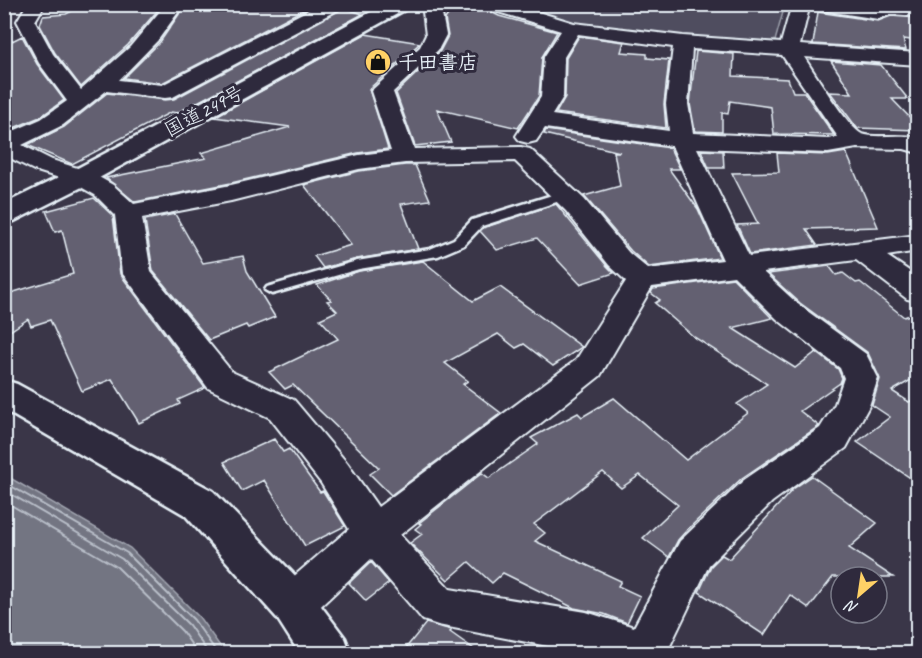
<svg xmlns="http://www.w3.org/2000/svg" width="922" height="658" font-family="Caveat,'Klee One',sans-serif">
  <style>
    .green { fill: #504e5f; stroke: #9ca0ac; stroke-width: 1.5 }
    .water { fill: #737482; stroke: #a2a6b1; stroke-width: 1.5 }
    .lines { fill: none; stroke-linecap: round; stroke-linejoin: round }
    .shore { stroke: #b9bfc9; stroke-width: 2 }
    .building { fill: #636171; stroke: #e8f1f8; stroke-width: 1.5 }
    .service-casing { stroke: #e8f1f8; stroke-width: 5 }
    .minor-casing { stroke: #e8f1f8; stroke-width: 4 }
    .tertiary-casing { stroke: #e8f1f8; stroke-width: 5 }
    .trunk-casing { stroke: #e8f1f8; stroke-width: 5 }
    .service { fill: #2f2a3d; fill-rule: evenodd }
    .minor { fill: #2f2a3d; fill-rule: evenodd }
    .tertiary { fill: #2f2a3d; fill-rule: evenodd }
    .trunk { fill: #2f2a3d; fill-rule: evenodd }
    .labels { text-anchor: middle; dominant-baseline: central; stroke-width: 6; stroke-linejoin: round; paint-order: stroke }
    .far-poi-label { font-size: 20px; font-weight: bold; fill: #e8f1f8; stroke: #2f2a3d; text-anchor: start }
    .far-street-label { font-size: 20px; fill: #e8f1f8; stroke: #2f2a3d }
  </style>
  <rect width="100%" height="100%" fill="#3a3648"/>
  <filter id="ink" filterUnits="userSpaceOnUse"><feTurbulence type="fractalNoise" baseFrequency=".0167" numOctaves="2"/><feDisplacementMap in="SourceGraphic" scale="12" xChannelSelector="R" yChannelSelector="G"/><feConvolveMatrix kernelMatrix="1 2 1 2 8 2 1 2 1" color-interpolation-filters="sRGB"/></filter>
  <g filter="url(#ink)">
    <!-- green -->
    <path class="green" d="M 496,5 L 785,5 L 775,41 L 754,44 L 584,29 Z"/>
    <!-- water -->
    <path class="water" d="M 5,475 L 130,548 L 199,617 L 225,653 L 5,653 Z"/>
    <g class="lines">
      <!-- shore -->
      <path class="shore" d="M 4,482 L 127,553 L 194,620 L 218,654
        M 4,490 L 122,559 L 189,625 L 209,654
        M 4,501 L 117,567 L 182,631 L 198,654"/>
    </g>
    <!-- building -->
    <path class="building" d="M 86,4 L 163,4 L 128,45 L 81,87 L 55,53 L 40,25 L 43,16 L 66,14 Z
      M 186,4 L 314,4 L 162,83 L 124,78 L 160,42 Z
      M 455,5 L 467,5 L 483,8 L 499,16 L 557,32 L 542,57 L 539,96 L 518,128 L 437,109 L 451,142 L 415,146 L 396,93 L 440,51 L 448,36 L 445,19 Z
      M 344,8 L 363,14 L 177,113 L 171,112 L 72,164 L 27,145 L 64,127 L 107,93 L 165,100 L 174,99 Z
      M 818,12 L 878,21 L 891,16 L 918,18 L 918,41 L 903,39 L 906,50 L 813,44 Z
      M 365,34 L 420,43 L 369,89 L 388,149 L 358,153 L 231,183 L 135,202 L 106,178 L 206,158 L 201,153 L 290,127 L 214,117 Z
      M 22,36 L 37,64 L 64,100 L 40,117 L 4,132 L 4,45 Z
      M 579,36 L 624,42 L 621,52 L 647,54 L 647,58 L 669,60 L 664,104 L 666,128 L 556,113 L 565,97 L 566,58 Z
      M 696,51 L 734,54 L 733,76 L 788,79 L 793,92 L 804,92 L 834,135 L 774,134 L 771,107 L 730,101 L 728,114 L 722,113 L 722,132 L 695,131 L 690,104 Z
      M 831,61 L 881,65 L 908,99 L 892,99 L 918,126 L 918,130 L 857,128 L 830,92 L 852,93 Z
      M 546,130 L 670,148 L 680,169 L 669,169 L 698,209 L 720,258 L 649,267 L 631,251 L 584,196 L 620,186 L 614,152 L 620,152 L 544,134 Z
      M 701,150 L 723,151 L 724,168 L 709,168 Z
      M 846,152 L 878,227 L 806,229 L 817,245 L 750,254 L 737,225 L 758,224 L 732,173 L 779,172 L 777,153 L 828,155 Z
      M 405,165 L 415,165 L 430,200 L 401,204 L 418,249 L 357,259 L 323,268 L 314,256 L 351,245 L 304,185 L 359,171 Z
      M 94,198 L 113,216 L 120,274 L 205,388 L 178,400 L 180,404 L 139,423 L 112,379 L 82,391 L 50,320 L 31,326 L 28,319 L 4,335 L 4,295 L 73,274 L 62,230 L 55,232 L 46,211 Z
      M 556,204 L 607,266 L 614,273 L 580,284 L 537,238 L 497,250 L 480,231 L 483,228 Z
      M 175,214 L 203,263 L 243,256 L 247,271 L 275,317 L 248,328 L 246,325 L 209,340 L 153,271 L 145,220 Z
      M 423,261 L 473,301 L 500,287 L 582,347 L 553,366 L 524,344 L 516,348 L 498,334 L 445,363 L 468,381 L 463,384 L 501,413 L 391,495 L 370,474 L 379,468 L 293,385 L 285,389 L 269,372 L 338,339 L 320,319 L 337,311 L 327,301 L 331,300 L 317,285 L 359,271 Z
      M 829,266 L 836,275 L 843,273 L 856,283 L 860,282 L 904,317 L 918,312 L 918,376 L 892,391 L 909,402 L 918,396 L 918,483 L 857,442 L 890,417 L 872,405 L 880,379 L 868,353 L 800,303 L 768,274 Z
      M 733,278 L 772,318 L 732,328 L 795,368 L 816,352 L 838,369 L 842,378 L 840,383 L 800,411 L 819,426 L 742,478 L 687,530 L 678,540 L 669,557 L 643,538 L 678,505 L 640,475 L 621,488 L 603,472 L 534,524 L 545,533 L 535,541 L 621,581 L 618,586 L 640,596 L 627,623 L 604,614 L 574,608 L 503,573 L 492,583 L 469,562 L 448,580 L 410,543 L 422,534 L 415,529 L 421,524 L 419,523 L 482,473 L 489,478 L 538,444 L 531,438 L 578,413 L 582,417 L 614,398 L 686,460 L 748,413 L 737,404 L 767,384 L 694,337 L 655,303 L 660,300 L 651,293 L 653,289 Z
      M 274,439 L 283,452 L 289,449 L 320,492 L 323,491 L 345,526 L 305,546 L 264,480 L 242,491 L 224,462 Z
      M 812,476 L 877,523 L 849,548 L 893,577 L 833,577 L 809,608 L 790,595 L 764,635 L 699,592 L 711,566 L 722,555 L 729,559 L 793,489 Z
      M 371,562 L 389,583 L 366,601 L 349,583 Z
      M 426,623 L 452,630 L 450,632 L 481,654 L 401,654 Z"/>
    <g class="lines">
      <!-- service casing -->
      <g class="service-casing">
        <path id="service" d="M 565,191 L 571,195 L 569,198 L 482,226 L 464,245 L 438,256 L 359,269 L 272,294 L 265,290 L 267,287 L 357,261 L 430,249 L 454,239 L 472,220 Z"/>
      </g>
      <!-- minor casing -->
      <g class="minor-casing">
        <path id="minor" d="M 27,4 L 45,4 L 35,21 L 53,54 L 81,90 L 130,47 L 166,4 L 184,4 L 158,40 L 119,80 L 162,85 L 320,4 L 344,4 L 341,8 L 173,97 L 165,98 L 106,91 L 63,125 L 22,145 L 52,160 L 90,172 L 113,185 L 134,204 L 231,185 L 359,155 L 391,151 L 371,91 L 420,47 L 426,35 L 422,4 L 440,4 L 446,35 L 438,50 L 393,92 L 414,149 L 521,147 L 530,149 L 584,199 L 629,253 L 648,269 L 723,260 L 672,146 L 545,128 L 536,141 L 528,143 L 520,141 L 516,136 L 541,97 L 544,57 L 561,31 L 485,8 L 482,4 L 512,4 L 574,23 L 683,36 L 781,43 L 792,4 L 852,4 L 875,8 L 881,4 L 918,6 L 918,16 L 891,14 L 878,19 L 809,8 L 800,45 L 918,53 L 918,65 L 804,57 C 814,72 848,128 862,134 C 875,139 901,133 918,138 L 918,153 L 904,149 L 857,148 L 828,153 L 697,148 L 749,256 L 918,235 L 918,251 L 887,256 L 918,277 L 918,301 L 907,299 L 856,260 L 763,272 L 799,305 L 866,354 L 878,378 L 869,406 L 846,448 L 772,502 L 709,565 L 670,646 L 673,654 L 589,654 L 438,625 L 423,620 L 371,559 L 308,618 L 293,623 L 278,618 L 271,604 L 278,590 L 349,529 L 321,483 L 270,418 L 208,388 L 127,279 L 122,273 L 115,215 L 95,195 L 72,182 L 34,170 L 4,155 L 4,135 L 41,119 L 67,101 L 39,63 L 17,21 ZM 578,34 L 673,47 L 666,104 L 669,131 L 552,115 L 563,97 L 564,57 ZM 692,49 L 782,55 L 838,137 L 828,139 L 693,133 L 688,104 ZM 515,161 L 566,211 L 609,265 L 626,281 L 576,360 L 378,507 L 347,463 L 294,400 L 232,372 L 151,272 L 142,218 L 231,201 L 359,169 L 405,163 ZM 734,276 L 777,319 L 840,368 L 844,378 L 835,404 L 820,428 L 744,480 L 680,541 L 634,627 L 586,612 L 450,589 L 400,535 L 600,376 L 652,287 Z"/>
      </g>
      <!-- tertiary casing -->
      <g class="tertiary-casing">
        <path id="tertiary" d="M 4,380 L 17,384 L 213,491 L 309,590 L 345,638 L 351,654 L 300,654 L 277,618 L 185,515 L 4,410 Z"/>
      </g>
      <!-- trunk casing -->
      <g class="trunk-casing">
        <path id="trunk" d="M 386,4 L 410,4 L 408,8 L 90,183 L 14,221 L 4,223 L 4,204 L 72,171 Z"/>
      </g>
      <!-- service -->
      <use href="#service" class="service"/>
      <!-- minor -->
      <use href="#minor" class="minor"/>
      <!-- tertiary -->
      <use href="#tertiary" class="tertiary"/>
      <!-- trunk -->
      <use href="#trunk" class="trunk"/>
    </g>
  </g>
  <!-- icons -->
  <defs>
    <g id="shop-disc" transform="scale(1.35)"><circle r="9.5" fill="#ffd166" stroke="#2f2a3d"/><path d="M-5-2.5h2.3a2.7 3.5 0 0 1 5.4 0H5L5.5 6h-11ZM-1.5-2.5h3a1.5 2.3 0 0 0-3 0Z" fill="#111"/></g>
  </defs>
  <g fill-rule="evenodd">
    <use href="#shop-disc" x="378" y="62"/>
  </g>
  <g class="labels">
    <!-- far-poi labels -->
    <g class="far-poi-label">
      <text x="398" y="62">千田書店</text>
    </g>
    <!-- far-street labels -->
    <g class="far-street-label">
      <text transform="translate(204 111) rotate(-28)">国道249号</text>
    </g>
  </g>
  <!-- margin -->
  <rect width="922" height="658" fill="none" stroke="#2f2a3d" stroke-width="24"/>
  <rect x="12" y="12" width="898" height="634" fill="none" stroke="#e8f1f8" stroke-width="2" filter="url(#ink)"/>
  <!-- north arrow -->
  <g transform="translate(859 595) rotate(209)"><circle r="28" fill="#2f2a3d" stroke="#797a88" stroke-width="1.5"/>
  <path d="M0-4.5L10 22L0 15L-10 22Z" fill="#ffd166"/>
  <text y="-9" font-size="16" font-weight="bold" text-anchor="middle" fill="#e8f1f8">N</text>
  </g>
</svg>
